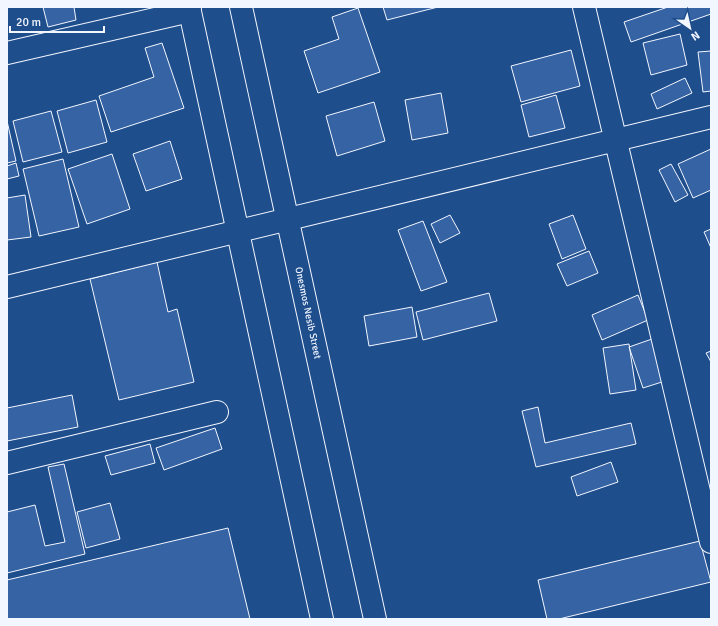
<svg xmlns="http://www.w3.org/2000/svg" width="718" height="626" font-family="Signika,sans-serif">
  <style>
    .building { fill: #3563a3; stroke: #f2f6ff }
    .lines { fill: none; stroke-linecap: round; stroke-linejoin: round }
    .street-casing { stroke: #f2f6ff; stroke-width: 24 }
    .secondary-casing { stroke: #f2f6ff; stroke-width: 24 }
    .street { stroke: #1f4e8c; stroke-width: 22 }
    .secondary { stroke: #1f4e8c; stroke-width: 22 }
    .labels { text-anchor: middle; dominant-baseline: central; stroke-width: 3; stroke-linejoin: round; paint-order: stroke }
    .street-label { font-size: 10px; fill: #f2f6ff; stroke: #1f4e8c }
  </style>
  <rect width="100%" height="100%" fill="#1f4e8c"/>
  <!-- building -->
  <path class="building" d="M 43,7 L 74,7 L 76,20 L 48,27 Z
    M 383,7 L 438,7 L 387,20 Z
    M 668,7 L 711,7 L 711,16 L 711,14 L 631,42 L 624,22 Z
    M 358,8 L 380,72 L 318,93 L 304,51 L 339,39 L 332,17 Z
    M 680,34 L 687,65 L 651,75 L 643,43 Z
    M 162,43 L 184,108 L 111,132 L 99,96 L 154,77 L 145,48 Z
    M 571,50 L 580,86 L 521,102 L 511,66 Z
    M 711,51 L 711,91 L 703,92 L 698,52 Z
    M 685,78 L 692,93 L 657,109 L 651,94 Z
    M 441,93 L 448,133 L 412,140 L 405,100 Z
    M 556,95 L 565,128 L 529,137 L 521,105 Z
    M 96,100 L 107,142 L 68,153 L 57,111 Z
    M 374,102 L 385,141 L 337,156 L 326,116 Z
    M 51,111 L 62,152 L 23,162 L 13,121 Z
    M 7,121 L 16,161 L 7,163 Z
    M 170,141 L 182,179 L 146,191 L 133,154 Z
    M 711,149 L 711,190 L 693,198 L 678,164 Z
    M 112,154 L 130,209 L 87,224 L 68,169 Z
    M 63,159 L 79,227 L 39,236 L 23,169 Z
    M 16,163 L 19,176 L 7,179 L 7,166 Z
    M 671,164 L 688,195 L 675,202 L 659,170 Z
    M 25,195 L 31,237 L 7,240 L 7,198 Z
    M 450,215 L 460,233 L 440,243 L 431,224 Z
    M 573,215 L 586,249 L 562,259 L 549,224 Z
    M 423,221 L 447,282 L 421,291 L 398,230 Z
    M 711,229 L 711,248 L 704,232 Z
    M 589,251 L 598,273 L 567,286 L 557,264 Z
    M 157,262 L 168,312 L 177,309 L 194,382 L 119,400 L 90,279 Z
    M 489,293 L 497,321 L 423,340 L 416,312 Z
    M 638,295 L 648,320 L 602,340 L 592,315 Z
    M 412,307 L 417,337 L 369,346 L 364,316 Z
    M 652,339 L 665,381 L 643,388 L 629,347 Z
    M 629,344 L 636,390 L 610,394 L 603,348 Z
    M 711,351 L 711,362 L 706,353 Z
    M 72,395 L 78,427 L 7,441 L 7,408 Z
    M 538,407 L 545,443 L 631,423 L 636,444 L 536,467 L 522,411 Z
    M 215,428 L 222,449 L 164,470 L 156,448 Z
    M 150,444 L 155,463 L 111,475 L 105,456 Z
    M 611,462 L 618,482 L 577,496 L 571,477 Z
    M 64,464 L 85,554 L 7,573 L 7,512 L 35,505 L 45,546 L 65,542 L 48,467 Z
    M 110,503 L 120,539 L 86,548 L 77,512 Z
    M 228,528 L 250,619 L 7,619 L 7,580 Z
    M 700,541 L 711,582 L 559,619 L 547,619 L 538,580 Z"/>
  <g class="lines">
    <!-- street casing -->
    <g class="street-casing">
      <path id="street" d="M 584,7 L 711,542
        M 7,53 L 190,11
        M 7,287 L 711,117
        M 7,463 L 217,412"/>
    </g>
    <!-- secondary casing -->
    <g class="secondary-casing">
      <path id="secondary" d="M 189,7 L 322,619
        M 241,7 L 375,619"/>
    </g>
    <!-- street -->
    <use href="#street" class="street"/>
    <!-- secondary -->
    <use href="#secondary" class="secondary"/>
  </g>
  <g class="labels">
    <!-- street labels -->
    <g class="street-label">
      <text transform="translate(308 313) rotate(78)">Onesmos Nesib Street</text>
    </g>
  </g>
  <!-- border -->
  <rect width="718" height="626" fill="none" stroke="#f2f6ff" stroke-width="16"/>
  <!-- north arrow -->
  <g transform="translate(690 28) rotate(146)" stroke="#1f4e8c" stroke-width="3" paint-order="stroke">
  <path d="M0-3L7 15L0 10L-7 15Z" fill="#f2f6ff"/>
  <text y="-6" font-size="11" font-weight="bold" text-anchor="middle" fill="#f2f6ff">N</text>
  </g>
  <!-- scale -->
  <path d="M10 26v6h94v-6" fill="none" stroke="#f2f6ff" stroke-width="2"/>
  <text x="16" y="26" font-size="12" fill="#f2f6ff" stroke="#1f4e8c" stroke-width="3" paint-order="stroke">20 m</text>
</svg>
